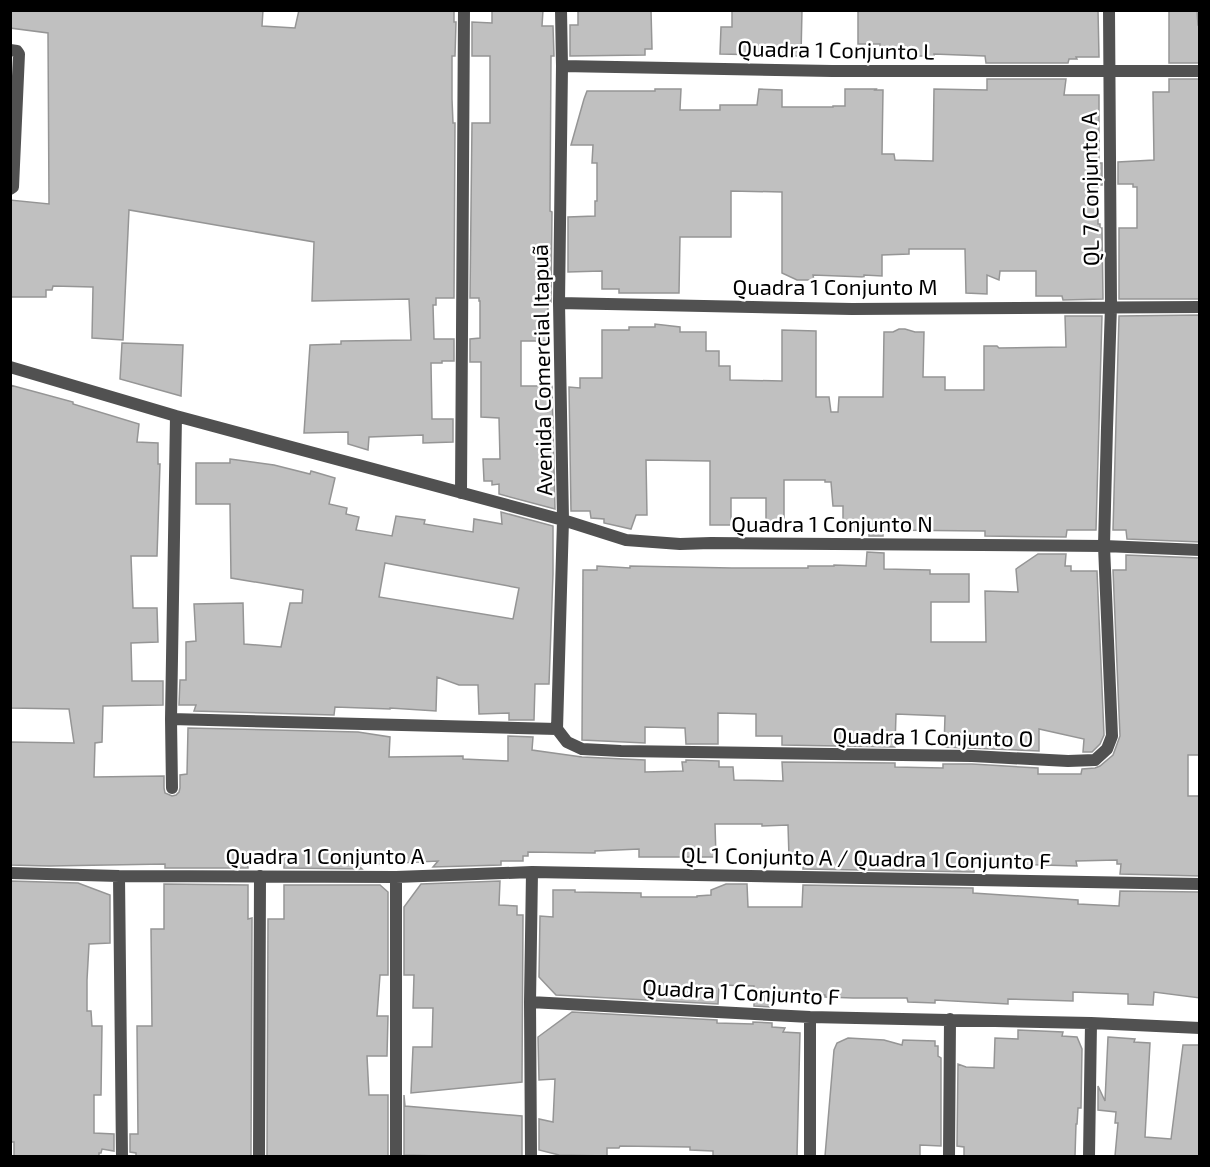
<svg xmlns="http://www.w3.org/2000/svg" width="1210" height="1167" font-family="'Exo 2',sans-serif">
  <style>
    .building { fill: #c0c0c0; stroke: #959595; stroke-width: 1.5; fill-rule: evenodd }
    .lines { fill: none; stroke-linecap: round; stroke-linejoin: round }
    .lane { stroke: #515151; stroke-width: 12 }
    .street { stroke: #515151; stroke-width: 12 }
    .labels { text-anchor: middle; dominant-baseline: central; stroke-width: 5; stroke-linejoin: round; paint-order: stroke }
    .street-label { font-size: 22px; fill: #000; stroke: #fff }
  </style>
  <rect width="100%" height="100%" fill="#fff"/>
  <!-- building -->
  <path class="building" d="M 10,10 L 263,10 L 262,26 L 295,28 L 299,10 L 454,10 L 454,22 L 456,22 L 455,56 L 452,56 L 452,99 L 453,123 L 455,123 L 454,298 L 436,298 L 436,305 L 433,305 L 434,339 L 454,339 L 454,361 L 442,361 L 442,363 L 431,363 L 432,419 L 453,419 L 453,442 L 423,443 L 423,435 L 369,437 L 368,450 L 348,444 L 348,432 L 304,433 L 310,345 L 341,344 L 341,341 L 411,340 L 409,299 L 312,301 L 314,242 L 129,210 L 123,340 L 92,338 L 93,287 L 53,286 L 52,290 L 46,290 L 46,297 L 10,297 L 10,200 L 49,204 L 48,33 L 10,28 Z
    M 492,10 L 543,10 L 542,26 L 553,26 L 554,56 L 551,56 L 550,211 L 552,212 L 551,302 L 548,302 L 548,341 L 521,341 L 521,386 L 552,386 L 555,509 L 499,494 L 499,484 L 492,485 L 492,481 L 484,481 L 483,459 L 500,459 L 499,418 L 481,417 L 481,362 L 470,362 L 470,339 L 480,338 L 480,301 L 479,301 L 479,298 L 470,298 L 472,123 L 490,123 L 490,56 L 472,56 L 472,22 L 492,23 Z
    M 578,10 L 651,10 L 652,49 L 645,49 L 645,55 L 570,56 L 570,25 L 578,25 Z
    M 732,10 L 802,10 L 801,56 L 720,54 L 721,27 L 732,27 Z
    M 858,10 L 1098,10 L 1099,57 L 1076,57 L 1077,59 L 1069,59 L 1068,63 L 986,63 L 985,56 L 934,54 L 934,56 L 914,56 L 914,52 L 880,51 L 880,44 L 858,44 Z
    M 1169,10 L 1197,10 L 1198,25 L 1200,25 L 1200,63 L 1169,63 Z
    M 987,79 L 1066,79 L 1064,95 L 1099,95 L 1099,163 L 1102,163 L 1102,185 L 1098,185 L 1098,224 L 1100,224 L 1100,228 L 1102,228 L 1103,299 L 1063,300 L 1062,296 L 1036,296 L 1036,271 L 1000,271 L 999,280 L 987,275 L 987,294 L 966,293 L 965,249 L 909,249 L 909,254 L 882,255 L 882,276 L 864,275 L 864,277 L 813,275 L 814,280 L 797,280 L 782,273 L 782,192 L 731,191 L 731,237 L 680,237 L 679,293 L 619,293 L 619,289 L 602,289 L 602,271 L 568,272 L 568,217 L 595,216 L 595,201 L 597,201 L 597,163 L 592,163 L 593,145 L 571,145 L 584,99 L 587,91 L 655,91 L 655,89 L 681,89 L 680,110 L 720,110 L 720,105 L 757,105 L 759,89 L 782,90 L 782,107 L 833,107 L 833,106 L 845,106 L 845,89 L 876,89 L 875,90 L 883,90 L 882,154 L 894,154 L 895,160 L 933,161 L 934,89 L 987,90 Z
    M 1169,79 L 1200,79 L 1200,299 L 1119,299 L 1119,228 L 1137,228 L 1137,187 L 1133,187 L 1133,184 L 1118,184 L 1118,162 L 1154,160 L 1153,92 L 1169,92 Z
    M 1200,315 L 1200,542 L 1127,539 L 1126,530 L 1113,530 L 1119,316 Z
    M 1065,316 L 1102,316 L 1096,530 L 1067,530 L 1066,537 L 985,536 L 985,531 L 883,530 L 883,536 L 869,536 L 869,530 L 843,530 L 843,506 L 833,506 L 831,482 L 825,482 L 825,480 L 784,480 L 784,523 L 766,523 L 766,498 L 731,498 L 731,525 L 710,525 L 710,461 L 646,460 L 647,515 L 636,515 L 631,529 L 604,523 L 604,519 L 591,518 L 590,511 L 571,511 L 569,387 L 580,388 L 580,378 L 602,378 L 602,330 L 629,330 L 629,327 L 655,327 L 655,324 L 680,327 L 680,332 L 706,332 L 706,351 L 719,351 L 719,366 L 730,366 L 730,380 L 782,381 L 782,330 L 816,331 L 816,397 L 829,397 L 831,412 L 838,412 L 839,397 L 883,397 L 884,332 L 893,332 L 899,329 L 905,329 L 915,332 L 924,332 L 923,377 L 945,377 L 945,390 L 984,390 L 984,346 L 997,346 L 999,348 L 1066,347 Z
    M 122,343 L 183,345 L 181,396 L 120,379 Z
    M 10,385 L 73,402 L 73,404 L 139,424 L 137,442 L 158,443 L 158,464 L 160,464 L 157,556 L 131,556 L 133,608 L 157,608 L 158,642 L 131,643 L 132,681 L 163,681 L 163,705 L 103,706 L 102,742 L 95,743 L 94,777 L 164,776 L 164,788 L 165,793 L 172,796 L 176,795 L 179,792 L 180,788 L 180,775 L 187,774 L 188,728 L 358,732 L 390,737 L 389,757 L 463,756 L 463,759 L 508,761 L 508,736 L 533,737 L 532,750 L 582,757 L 645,760 L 645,772 L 683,771 L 682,762 L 686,762 L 686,760 L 719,761 L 719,767 L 733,767 L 734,780 L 783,781 L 782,762 L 895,763 L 895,767 L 943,768 L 943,764 L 972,764 L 1038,768 L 1038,774 L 1081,774 L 1082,769 L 1095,768 L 1100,766 L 1113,755 L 1120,736 L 1113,570 L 1126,570 L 1126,555 L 1200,558 L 1200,755 L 1188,755 L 1188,796 L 1200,796 L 1200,876 L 1120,874 L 1121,864 L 1117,864 L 1117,860 L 1076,861 L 1077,866 L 974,863 L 974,872 L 803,869 L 804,857 L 789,857 L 788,825 L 762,826 L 762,824 L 715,824 L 716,857 L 639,857 L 639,849 L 595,851 L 595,853 L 528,852 L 528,856 L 523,856 L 523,861 L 501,861 L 501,865 L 433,867 L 438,861 L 358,865 L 362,869 L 284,868 L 284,864 L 248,864 L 248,868 L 165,868 L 165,864 L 49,866 L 10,865 L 10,742 L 74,743 L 69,709 L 10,708 Z
    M 230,459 L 274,465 L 310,474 L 311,471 L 335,478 L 329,504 L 347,508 L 346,514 L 359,517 L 356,530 L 392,536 L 396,516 L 425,520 L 424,524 L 473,532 L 474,519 L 502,524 L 501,512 L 553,526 L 553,574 L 549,684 L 535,684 L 534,720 L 509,720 L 509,713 L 479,714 L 478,685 L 459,685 L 437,677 L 436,711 L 390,708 L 390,709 L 335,707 L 334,715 L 194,711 L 196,705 L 179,705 L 180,680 L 186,680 L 186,642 L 196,641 L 194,604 L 243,603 L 244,644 L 281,647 L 290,603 L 302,603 L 303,590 L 231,578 L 230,504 L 196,504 L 196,463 L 230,463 ZM 385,563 L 519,588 L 513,619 L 379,597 Z
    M 867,552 L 884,553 L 884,569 L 930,570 L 930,574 L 969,574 L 969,602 L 931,602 L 931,642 L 986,642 L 985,591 L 1018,592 L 1016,569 L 1038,554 L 1066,554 L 1065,566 L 1071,566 L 1071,571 L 1097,571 L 1104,735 L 1100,744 L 1092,752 L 1083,752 L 1084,739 L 1039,729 L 1039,751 L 944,747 L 945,716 L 896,714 L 895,747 L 782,745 L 782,736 L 756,736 L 756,714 L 718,713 L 718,744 L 686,744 L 685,728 L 645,727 L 645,743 L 582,740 L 583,570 L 597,570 L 597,566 L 630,568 L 630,566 L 732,568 L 808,568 L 808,566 L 834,566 L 834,565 L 866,566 Z
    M 10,881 L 78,883 L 110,895 L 110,943 L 89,944 L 87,980 L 87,1011 L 91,1011 L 92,1026 L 102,1026 L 101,1095 L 94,1095 L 94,1133 L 114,1134 L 114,1151 L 102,1149 L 101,1153 L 99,1153 L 99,1156 L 14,1156 L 14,1142 L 10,1142 Z
    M 500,881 L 499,905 L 517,906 L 517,915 L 523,915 L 522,1082 L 411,1093 L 413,1047 L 432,1047 L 433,1008 L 413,1008 L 414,975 L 404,975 L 404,907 L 421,884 Z
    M 164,884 L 248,885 L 248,919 L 252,918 L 251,1156 L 136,1156 L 136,1153 L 130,1152 L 130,1134 L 138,1134 L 137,1026 L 152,1026 L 151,929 L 164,929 Z
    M 726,884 L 747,884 L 748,907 L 802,907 L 803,885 L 973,888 L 973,893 L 1078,900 L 1078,904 L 1119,906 L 1120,891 L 1200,892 L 1200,998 L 1154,992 L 1153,1005 L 1128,1004 L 1128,994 L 1073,992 L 1073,1001 L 1008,999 L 1008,1004 L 935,1000 L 935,1003 L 908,1002 L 907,998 L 853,998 L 825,997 L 825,995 L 773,994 L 772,1007 L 754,1006 L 754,986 L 719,985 L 718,1004 L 556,995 L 539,977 L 540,916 L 553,917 L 553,890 L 575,890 L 575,892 L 641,893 L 641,897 L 697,897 L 697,896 L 711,895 L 711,890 Z
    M 284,885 L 380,885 L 388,892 L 388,975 L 380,975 L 377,1016 L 388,1016 L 387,1056 L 367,1056 L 369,1095 L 388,1095 L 388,1156 L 267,1156 L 268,919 L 284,919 Z
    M 572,1012 L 717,1020 L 717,1023 L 753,1024 L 753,1022 L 772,1023 L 772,1027 L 785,1028 L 783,1032 L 800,1033 L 797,1156 L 713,1156 L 713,1151 L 690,1150 L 690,1147 L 620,1146 L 619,1148 L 607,1148 L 607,1156 L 559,1155 L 539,1150 L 539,1119 L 553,1122 L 555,1079 L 539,1080 L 538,1037 Z
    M 1018,1030 L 1063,1032 L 1062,1036 L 1077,1037 L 1082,1049 L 1081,1108 L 1078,1108 L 1077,1124 L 1076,1124 L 1075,1156 L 964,1156 L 964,1147 L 957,1146 L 958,1064 L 966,1067 L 994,1068 L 995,1038 L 1018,1039 Z
    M 1108,1037 L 1135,1039 L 1134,1042 L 1150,1043 L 1145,1137 L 1171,1139 L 1183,1045 L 1200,1045 L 1200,1156 L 1115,1156 L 1118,1123 L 1115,1123 L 1116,1112 L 1098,1110 L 1098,1086 L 1105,1101 Z
    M 848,1038 L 884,1040 L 902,1045 L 903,1040 L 935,1041 L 935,1046 L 938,1046 L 938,1056 L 941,1058 L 941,1146 L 920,1145 L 920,1156 L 825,1156 L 834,1050 L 837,1043 Z
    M 404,1095 L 405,1106 L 522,1116 L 522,1156 L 440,1156 L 404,1155 Z"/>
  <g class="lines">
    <!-- lane -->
    <path class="lane" d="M 10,50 L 17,51 L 19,54 L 13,187 L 10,189"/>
    <!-- street -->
    <path class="street" d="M 562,66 L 832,71 L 1200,71
      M 559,303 L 852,309 L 1200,307
      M 10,367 L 176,416 L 563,520 L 626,540 L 680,544 L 711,543 L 1104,546 L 1200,550
      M 461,493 L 464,10
      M 171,719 L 557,729
      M 557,729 L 567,742 L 582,749 L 621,751 L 972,756 L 1068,761 L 1095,760 L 1107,749 L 1112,736 L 1104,546 L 1107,428 L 1111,306 L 1109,10
      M 557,729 L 563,520 L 559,303 L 562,66 L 561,10
      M 172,788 L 171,719 L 176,416
      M 10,873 L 119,876 L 396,877 L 532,872 L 1200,884
      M 119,876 L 122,1156
      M 396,877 L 396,1156
      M 530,1002 L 810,1017 L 1091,1023 L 1200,1028
      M 810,1017 L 810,1156
      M 259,1156 L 260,876
      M 531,1156 L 530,1002 L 532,872
      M 949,1156 L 950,1019
      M 1089,1156 L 1091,1023"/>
  </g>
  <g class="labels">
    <!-- street labels -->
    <g class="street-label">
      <text transform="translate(836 49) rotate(1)">Quadra 1 Conjunto L</text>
      <text transform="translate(1089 189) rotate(-91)">QL 7 Conjunto A</text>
      <text x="835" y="286">Quadra 1 Conjunto M</text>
      <text transform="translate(541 370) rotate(-91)">Avenida Comercial Itapuã</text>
      <text x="832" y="523">Quadra 1 Conjunto N</text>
      <text transform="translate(933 736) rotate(1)">Quadra 1 Conjunto O</text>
      <text x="325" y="855">Quadra 1 Conjunto A</text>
      <text transform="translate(866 857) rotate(1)">QL 1 Conjunto A / Quadra 1 Conjunto F</text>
      <text transform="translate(741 991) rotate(3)">Quadra 1 Conjunto F</text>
    </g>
  </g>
  <!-- border -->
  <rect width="1210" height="1167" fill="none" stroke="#000000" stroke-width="24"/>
</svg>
